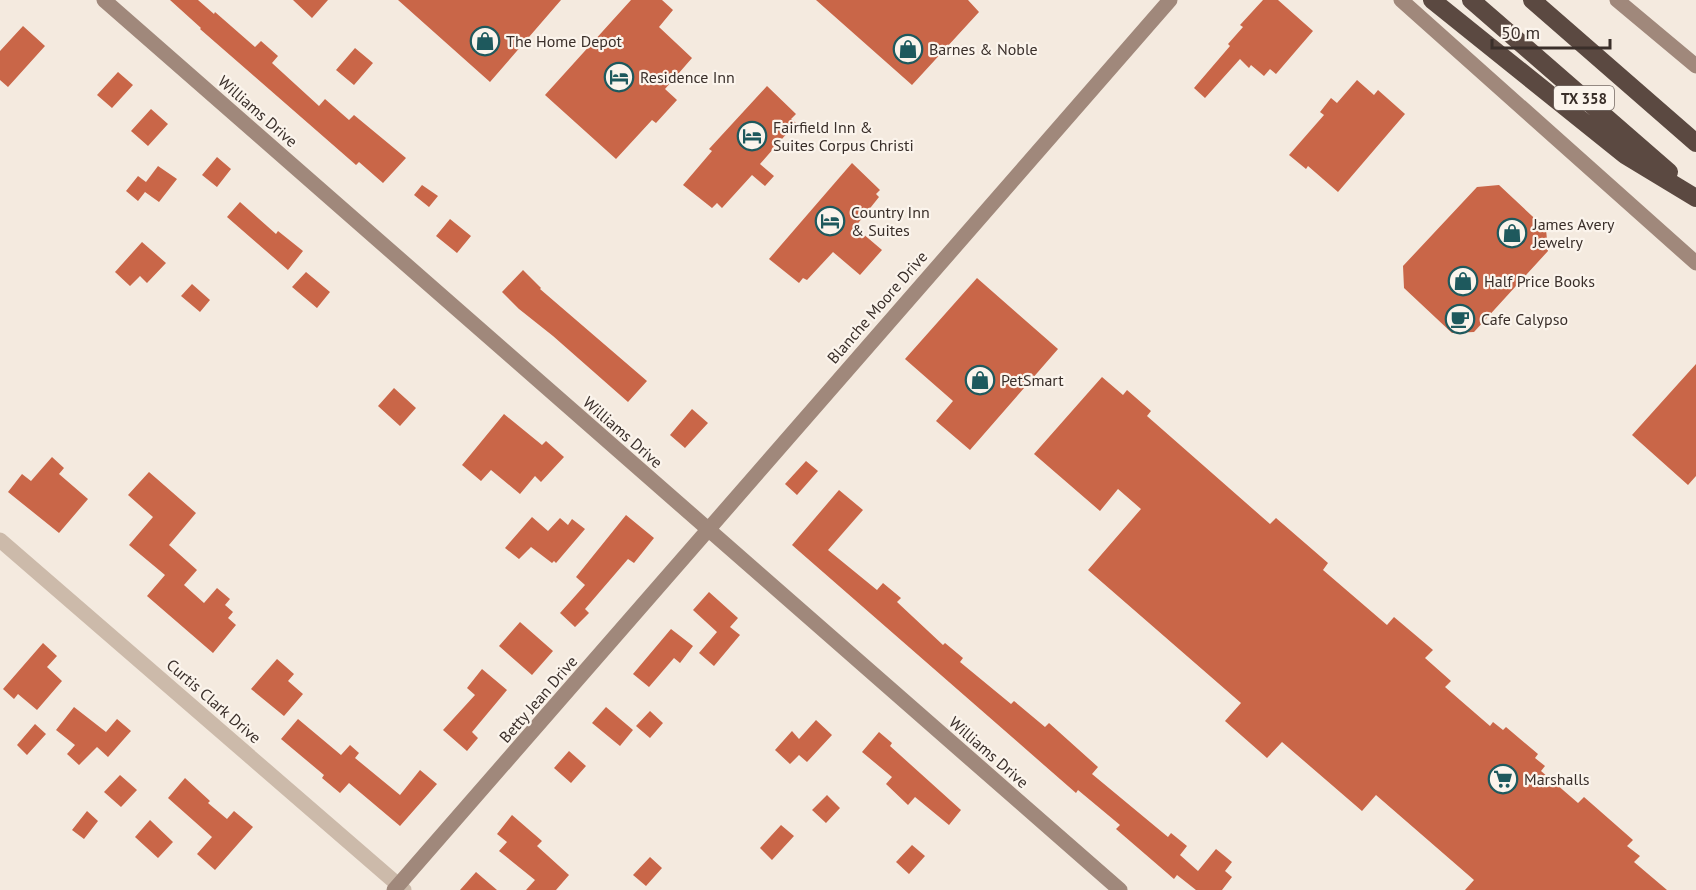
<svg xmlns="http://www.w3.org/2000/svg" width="1696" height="890" font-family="'PT Sans',sans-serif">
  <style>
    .building { fill: #c96648 }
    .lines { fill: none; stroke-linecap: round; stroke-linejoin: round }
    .street { stroke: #ccbaaa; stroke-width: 15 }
    .secondary { stroke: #a0887b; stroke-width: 15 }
    .highway { stroke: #5b4941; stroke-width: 18 }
    .labels { text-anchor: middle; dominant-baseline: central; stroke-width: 4.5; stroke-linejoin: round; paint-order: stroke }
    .shield { fill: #fbf4ec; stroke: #746a64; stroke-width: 1.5 }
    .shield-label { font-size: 15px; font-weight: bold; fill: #3a2f2a }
    .poi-label { font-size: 16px; fill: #3a2f2a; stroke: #fbf4ec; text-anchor: start }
    .street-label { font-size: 16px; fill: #3a2f2a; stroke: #fbf4ec }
  </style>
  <rect width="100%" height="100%" fill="#f4eadf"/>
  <!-- building -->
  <path class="building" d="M 170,0 L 198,0 L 214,14 L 215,12 L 255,47 L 261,41 L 278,56 L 272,63 L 319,106 L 325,99 L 349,120 L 354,115 L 406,158 L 383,183 L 359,162 L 356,165 L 200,29 L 201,28 Z
    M 293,0 L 328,0 L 312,18 Z
    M 398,0 L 561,0 L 490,82 Z
    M 631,0 L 662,0 L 673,10 L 659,27 L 692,58 L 665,89 L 677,100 L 656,123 L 652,120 L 616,159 L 545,95 Z
    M 816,0 L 968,0 L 979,12 L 912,85 Z
    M 1263,0 L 1278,0 L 1313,31 L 1276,74 L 1270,69 L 1264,76 L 1251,65 L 1249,68 L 1240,59 L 1205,98 L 1194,88 L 1230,46 L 1228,44 L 1243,27 L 1240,25 Z
    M 23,26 L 45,46 L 8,87 L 0,80 L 0,51 Z
    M 355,48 L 373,63 L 354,85 L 336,70 Z
    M 118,72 L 133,85 L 112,108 L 97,95 Z
    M 1357,80 L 1374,95 L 1378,90 L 1405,114 L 1338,192 L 1308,166 L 1306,169 L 1289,155 L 1324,115 L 1320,112 L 1331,98 L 1337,103 Z
    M 767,86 L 796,114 L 791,119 L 796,123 L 760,164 L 774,176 L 765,186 L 752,175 L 722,208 L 717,203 L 712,208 L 683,185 L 712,151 L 709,149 Z
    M 151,109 L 168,124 L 148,146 L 131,131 Z
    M 217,157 L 231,169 L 217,187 L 202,175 Z
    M 852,163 L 880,190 L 876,194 L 879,197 L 855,227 L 882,250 L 860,275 L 833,252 L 807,280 L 803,278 L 799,283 L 769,259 Z
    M 158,166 L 177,179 L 159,202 L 145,192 L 138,201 L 126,191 L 138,176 L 146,182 Z
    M 422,185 L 438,196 L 429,207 L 414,195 Z
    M 1499,185 L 1546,229 L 1548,251 L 1474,332 L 1452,333 L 1404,288 L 1403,266 L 1477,187 Z
    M 240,202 L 276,234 L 278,231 L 303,251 L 288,270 L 227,217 Z
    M 450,219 L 471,236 L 457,253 L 436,236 Z
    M 142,242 L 166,263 L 147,283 L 140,276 L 130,286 L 115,272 Z
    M 523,270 L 541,288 L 540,289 L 647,381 L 628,402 L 553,336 L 519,309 L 502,292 Z
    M 306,272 L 330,292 L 317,308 L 292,287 Z
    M 977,278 L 1058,349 L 970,450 L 936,421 L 953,401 L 905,359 Z
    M 192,284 L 210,300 L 200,312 L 181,296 Z
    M 1696,364 L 1696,476 L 1688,485 L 1632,435 Z
    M 1102,377 L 1123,395 L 1127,390 L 1151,411 L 1147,416 L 1270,524 L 1276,518 L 1328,563 L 1323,570 L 1387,625 L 1394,617 L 1433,650 L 1425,658 L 1451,681 L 1445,687 L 1490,726 L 1493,722 L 1503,730 L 1506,727 L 1538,754 L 1535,758 L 1545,766 L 1541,771 L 1578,803 L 1584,797 L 1633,840 L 1627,846 L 1640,856 L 1634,862 L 1667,890 L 1465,890 L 1474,880 L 1376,795 L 1362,811 L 1282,742 L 1267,758 L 1225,721 L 1241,703 L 1088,570 L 1141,509 L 1118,489 L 1100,511 L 1034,454 Z
    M 394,388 L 416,408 L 400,426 L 378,406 Z
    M 692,409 L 708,423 L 685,448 L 670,435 Z
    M 504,414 L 542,445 L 546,441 L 564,457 L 541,482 L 535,476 L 520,494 L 491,470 L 481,481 L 462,465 Z
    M 52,457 L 64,468 L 59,474 L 88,499 L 59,533 L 8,492 L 22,474 L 31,481 Z
    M 806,461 L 818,471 L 797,495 L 785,484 Z
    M 149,472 L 196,513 L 169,545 L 197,570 L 184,585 L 204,603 L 217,588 L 230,599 L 225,605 L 233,612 L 228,618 L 236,625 L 213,653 L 147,596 L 165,575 L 129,545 L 153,517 L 128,495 Z
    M 839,490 L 863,510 L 828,550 L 877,590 L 883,583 L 901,598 L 897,602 L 943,645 L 945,643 L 963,658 L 960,662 L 1011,704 L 1014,701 L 1045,727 L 1049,723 L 1098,767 L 1092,774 L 1168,837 L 1171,833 L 1187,846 L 1180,855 L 1198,871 L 1216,849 L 1232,862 L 1225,871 L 1232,877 L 1222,890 L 1196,890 L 1177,875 L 1174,879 L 1116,829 L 1120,825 L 1078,790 L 1076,793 L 792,545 Z
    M 626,515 L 654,538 L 634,563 L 628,559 L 585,609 L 589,613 L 575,627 L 560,613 L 585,585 L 576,577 Z
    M 532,517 L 548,531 L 560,518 L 568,525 L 572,519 L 585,529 L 556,563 L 554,561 L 552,563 L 531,547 L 519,559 L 505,548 Z
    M 709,592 L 738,618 L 730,627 L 740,635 L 714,666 L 699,653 L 717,632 L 693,610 Z
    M 520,622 L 553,651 L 532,675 L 499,646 Z
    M 671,629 L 693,646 L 680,663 L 674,658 L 649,687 L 633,674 Z
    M 43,643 L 57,656 L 47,667 L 62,681 L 37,710 L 18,694 L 14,699 L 3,689 Z
    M 277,659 L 294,674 L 288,681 L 303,694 L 284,716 L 251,689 Z
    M 482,669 L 507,690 L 472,732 L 478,738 L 467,751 L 443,730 L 475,695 L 467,688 Z
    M 74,707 L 106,732 L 117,719 L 131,731 L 108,757 L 97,747 L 79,765 L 67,754 L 75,745 L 56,730 Z
    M 606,707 L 633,730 L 620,746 L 592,723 Z
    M 650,711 L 663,723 L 650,738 L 636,726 Z
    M 298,719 L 341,755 L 350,745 L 359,753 L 355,758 L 400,795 L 420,770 L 437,784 L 400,826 L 349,783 L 340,793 L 322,778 L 324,775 L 281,739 Z
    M 816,720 L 832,735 L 807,762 L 799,755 L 790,764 L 775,750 L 792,731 L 799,739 Z
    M 35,724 L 46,734 L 27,755 L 17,745 Z
    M 879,732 L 892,743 L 890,746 L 961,810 L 949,825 L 915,797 L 908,805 L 886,784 L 892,777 L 862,752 Z
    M 569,751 L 586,766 L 571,783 L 554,768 Z
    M 120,775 L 137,790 L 121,807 L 104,792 Z
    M 185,778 L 210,801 L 208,803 L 227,819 L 234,811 L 253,827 L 215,870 L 197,854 L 212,837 L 168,798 Z
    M 827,795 L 840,808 L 826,823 L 812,810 Z
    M 87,811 L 98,821 L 84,839 L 72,830 Z
    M 512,815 L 542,841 L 537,846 L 569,875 L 556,890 L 526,890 L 535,880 L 499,851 L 507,842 L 497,834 Z
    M 150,820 L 173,842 L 158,858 L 135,837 Z
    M 781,825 L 794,836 L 772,860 L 760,848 Z
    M 912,845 L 925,856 L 909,874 L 896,862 Z
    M 650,857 L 662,868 L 646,886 L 633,875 Z
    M 476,872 L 497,890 L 460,890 Z"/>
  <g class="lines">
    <!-- street -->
    <path class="street" d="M 0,540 L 404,890"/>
    <!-- secondary -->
    <path class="secondary" d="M 104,0 L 1120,890
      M 1401,0 L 1696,263
      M 1617,0 L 1696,66
      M 394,890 L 1170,0"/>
    <!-- highway -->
    <path class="highway" d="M 1432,0 L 1625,155 L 1696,198
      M 1471,0 L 1669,172
      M 1532,0 L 1696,143"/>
  </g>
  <!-- icons -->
  <defs>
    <g id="shop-ring" transform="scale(1.5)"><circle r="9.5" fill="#fbf4ec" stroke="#1e595d" stroke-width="1.5"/><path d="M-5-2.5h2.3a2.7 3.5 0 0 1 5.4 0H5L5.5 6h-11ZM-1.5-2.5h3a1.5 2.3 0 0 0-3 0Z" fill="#1e595d"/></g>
    <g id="hotel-ring" transform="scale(1.5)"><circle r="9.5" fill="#fbf4ec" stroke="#1e595d" stroke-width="1.5"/><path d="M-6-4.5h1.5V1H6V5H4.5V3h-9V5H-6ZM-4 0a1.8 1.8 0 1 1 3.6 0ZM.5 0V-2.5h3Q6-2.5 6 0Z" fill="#1e595d"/></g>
    <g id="cafe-ring" transform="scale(1.5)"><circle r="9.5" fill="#fbf4ec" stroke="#1e595d" stroke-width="1.5"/><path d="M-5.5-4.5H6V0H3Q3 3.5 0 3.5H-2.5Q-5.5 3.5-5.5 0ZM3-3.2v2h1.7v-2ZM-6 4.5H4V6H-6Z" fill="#1e595d"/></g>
    <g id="supermarket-ring" transform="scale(1.5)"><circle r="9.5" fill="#fbf4ec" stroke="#1e595d" stroke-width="1.5"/><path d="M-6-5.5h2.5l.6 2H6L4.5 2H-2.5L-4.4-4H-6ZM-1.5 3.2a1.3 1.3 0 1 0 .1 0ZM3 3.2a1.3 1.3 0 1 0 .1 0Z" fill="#1e595d"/></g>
  </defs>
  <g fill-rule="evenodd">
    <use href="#shop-ring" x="485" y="41"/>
    <use href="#shop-ring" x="908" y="49"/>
    <use href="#hotel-ring" x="619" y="77"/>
    <use href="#hotel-ring" x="752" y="136"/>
    <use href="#hotel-ring" x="830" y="221"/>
    <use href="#shop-ring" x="1512" y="233"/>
    <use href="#shop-ring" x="1463" y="281"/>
    <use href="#cafe-ring" x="1460" y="319"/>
    <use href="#shop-ring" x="980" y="380"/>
    <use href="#supermarket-ring" x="1503" y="779"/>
  </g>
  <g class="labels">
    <!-- shield labels -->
    <rect class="shield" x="1554" y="86" width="60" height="24" rx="4.5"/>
    <g class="shield-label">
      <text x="1584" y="98">TX 358</text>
    </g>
    <!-- poi labels -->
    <g class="poi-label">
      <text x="506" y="41">The Home Depot</text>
      <text x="929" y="49">Barnes &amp; Noble</text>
      <text x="640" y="77">Residence Inn</text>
      <text x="773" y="127">Fairfield Inn &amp;<tspan x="773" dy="18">Suites Corpus Christi</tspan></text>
      <text x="851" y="212">Country Inn<tspan x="851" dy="18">&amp; Suites</tspan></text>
      <text x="1533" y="224">James Avery<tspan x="1533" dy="18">Jewelry</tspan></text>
      <text x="1484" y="281">Half Price Books</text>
      <text x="1481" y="319">Cafe Calypso</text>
      <text x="1001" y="380">PetSmart</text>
      <text x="1524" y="779">Marshalls</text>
    </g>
    <!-- street labels -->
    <g class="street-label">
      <text transform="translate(258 111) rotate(41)">Williams Drive</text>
      <text transform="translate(877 307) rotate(-49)">Blanche Moore Drive</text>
      <text transform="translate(623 432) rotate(41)">Williams Drive</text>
      <text transform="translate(538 699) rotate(-49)">Betty Jean Drive</text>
      <text transform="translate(214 701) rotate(41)">Curtis Clark Drive</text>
      <text transform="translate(989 752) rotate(41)">Williams Drive</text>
    </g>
  </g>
  <!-- scale -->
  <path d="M1492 39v9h118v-9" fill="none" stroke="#3a2f2a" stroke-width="3"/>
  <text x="1501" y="39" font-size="18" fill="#3a2f2a" stroke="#fbf4ec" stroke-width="4.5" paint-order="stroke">50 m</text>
</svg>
